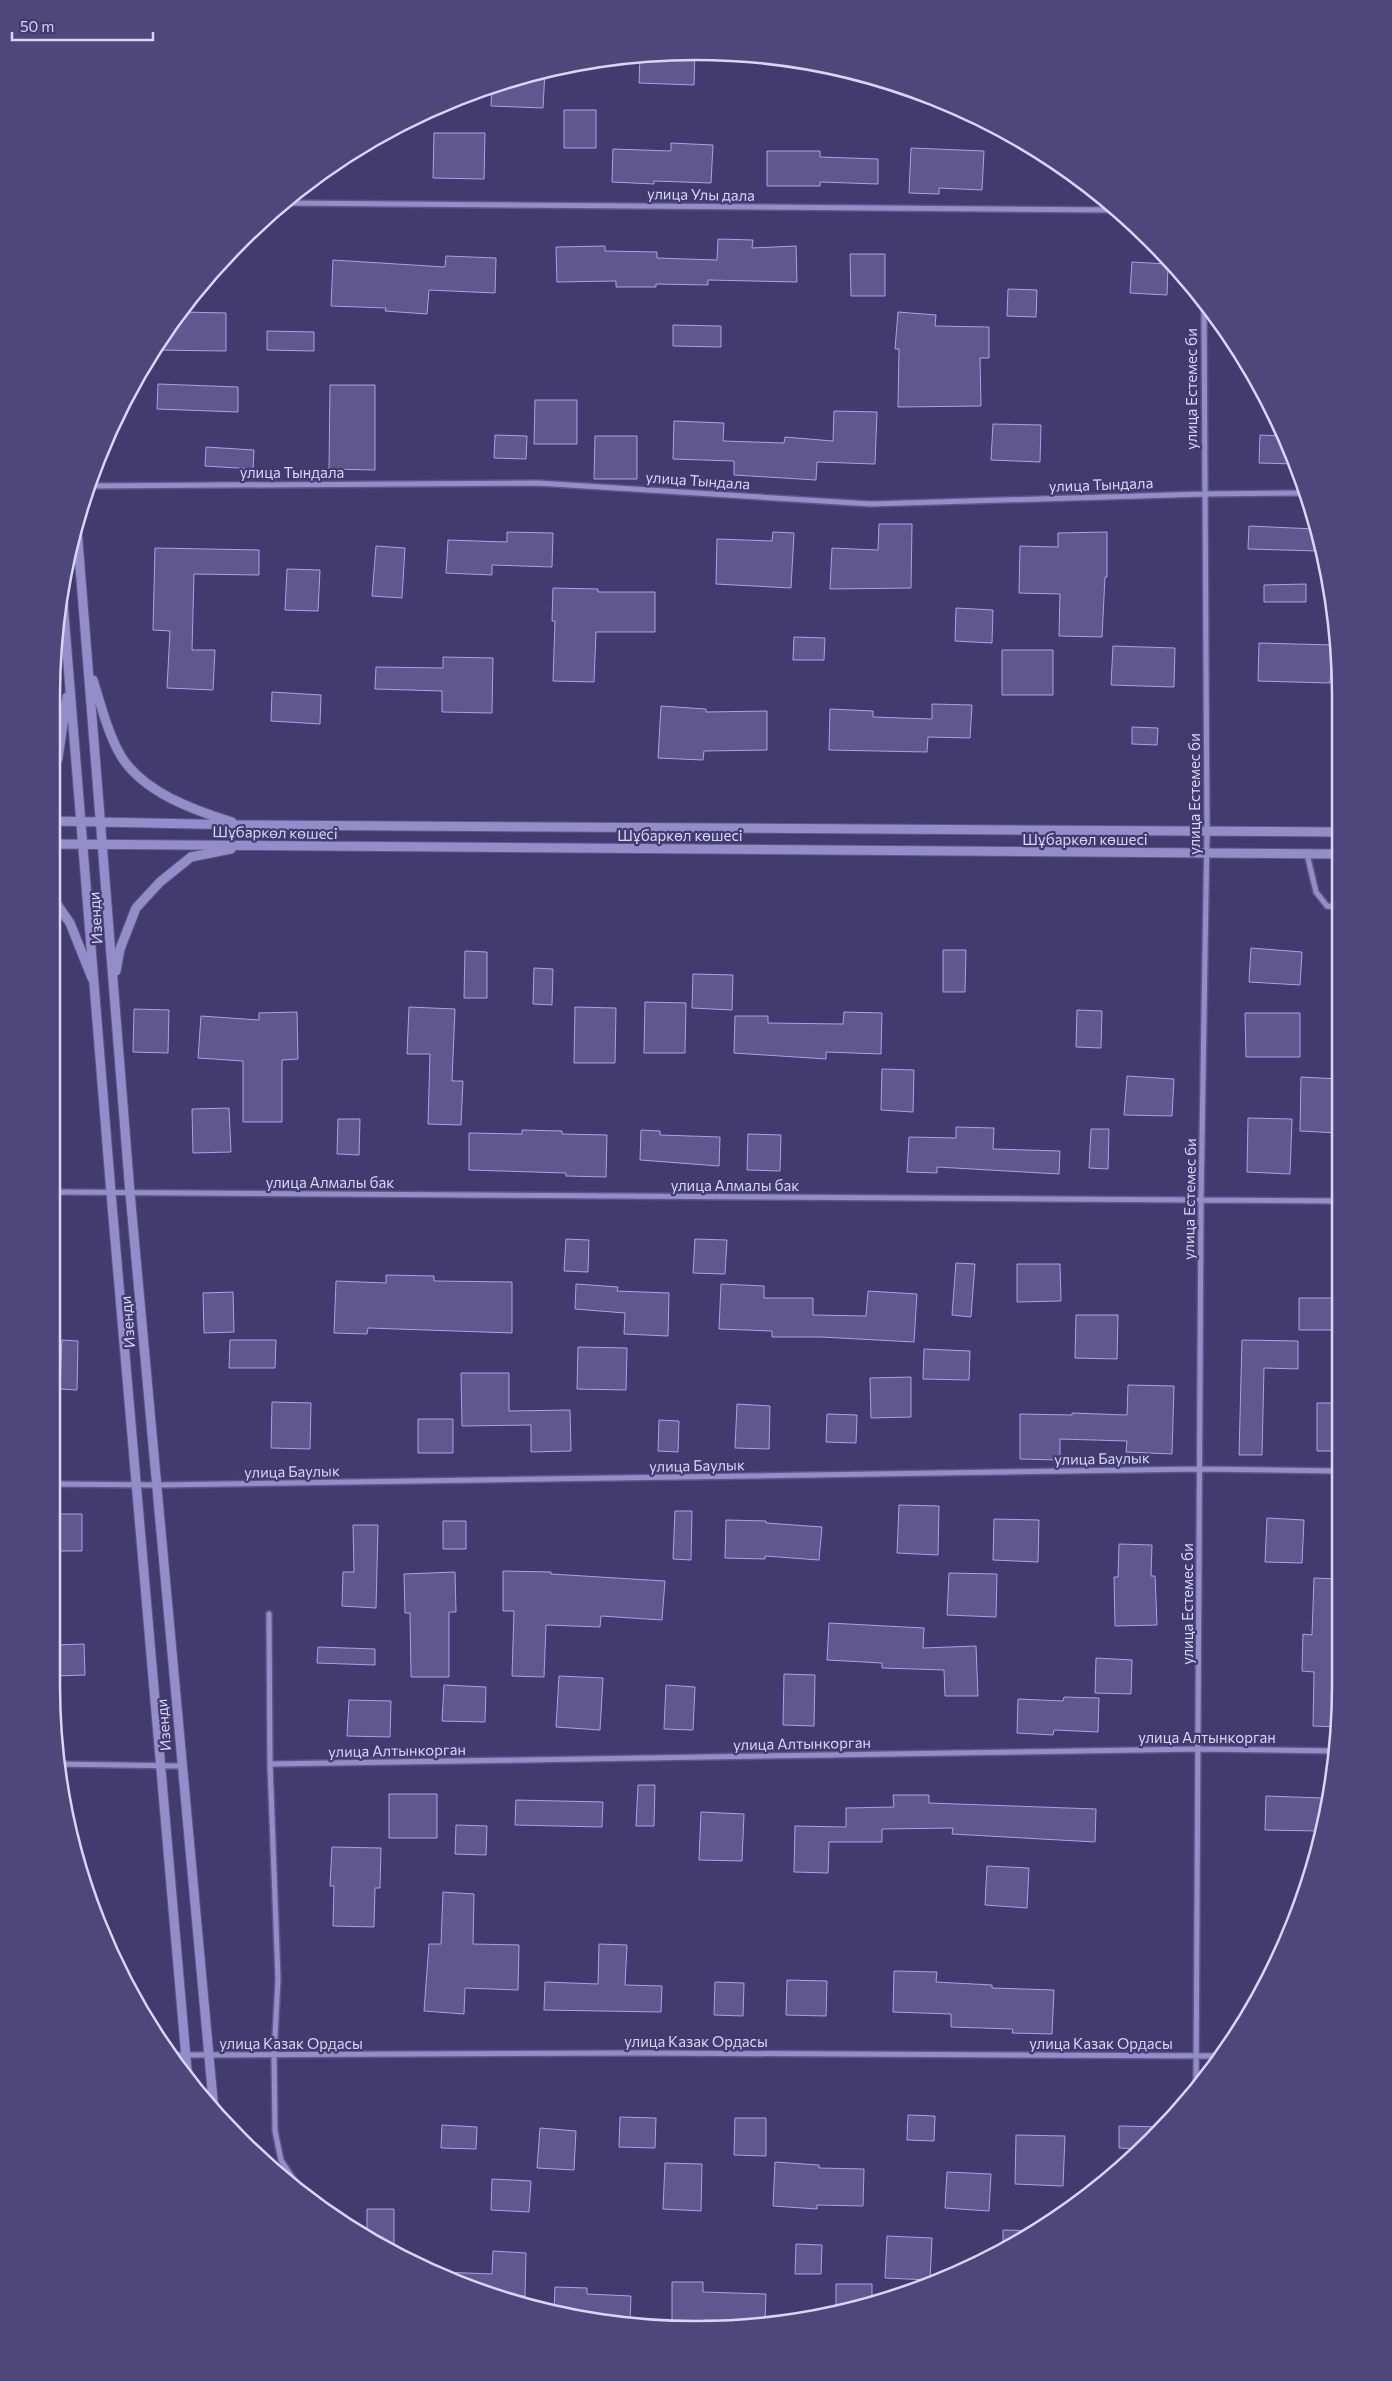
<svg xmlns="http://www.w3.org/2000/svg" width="1392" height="2381" font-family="Commissioner,sans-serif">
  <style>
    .building { fill: #605790; stroke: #aaa2e1 }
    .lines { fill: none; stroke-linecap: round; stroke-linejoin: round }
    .minor-casing { stroke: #5f5684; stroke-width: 8 }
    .tertiary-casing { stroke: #5f5684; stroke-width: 11 }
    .minor { stroke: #958dca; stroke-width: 5 }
    .tertiary { stroke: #958dca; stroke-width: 9 }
    .labels { text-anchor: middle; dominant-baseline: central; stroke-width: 4.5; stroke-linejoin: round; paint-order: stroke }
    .street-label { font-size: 15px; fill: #d8d5f5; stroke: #433a70 }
    .rim { fill: none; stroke: #d8d5f5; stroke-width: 2.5 }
  </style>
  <rect width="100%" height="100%" fill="#433a70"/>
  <!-- building -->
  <path class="building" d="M 695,51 L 694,85 L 639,83 L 640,57 Z
    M 545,71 L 543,108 L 491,106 L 492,87 Z
    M 564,110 L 596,110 L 596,148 L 564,148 Z
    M 434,133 L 485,133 L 484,179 L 433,178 Z
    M 671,143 L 713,145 L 711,183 L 654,181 L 654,184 L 612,182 L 613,149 L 671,151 Z
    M 911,148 L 984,151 L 982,190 L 939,188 L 939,194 L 909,193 Z
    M 767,151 L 820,151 L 820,157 L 878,159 L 878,184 L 820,182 L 820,186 L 767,186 Z
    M 718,239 L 753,240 L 752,248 L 796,246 L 797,282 L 708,280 L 708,285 L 656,284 L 656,287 L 616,287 L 616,281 L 557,282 L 556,247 L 605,246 L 605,251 L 657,252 L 657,258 L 717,260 Z
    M 850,254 L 885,254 L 885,296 L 851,296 Z
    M 446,256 L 496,258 L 495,293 L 429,290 L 427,314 L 385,311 L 386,308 L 331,306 L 333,260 L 445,267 Z
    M 1132,262 L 1168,264 L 1167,295 L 1130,293 Z
    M 1008,289 L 1037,290 L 1036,317 L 1007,316 Z
    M 181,312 L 226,313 L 226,351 L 154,350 L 160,338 Z
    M 898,312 L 936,315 L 935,326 L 989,327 L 989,358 L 980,358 L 981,406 L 898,407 L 899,349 L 895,349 Z
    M 673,325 L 721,326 L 721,347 L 673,346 Z
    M 267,331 L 314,332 L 314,351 L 267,350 Z
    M 158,384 L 238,387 L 238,412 L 157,409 Z
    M 330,385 L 375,385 L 375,470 L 329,469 Z
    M 535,400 L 577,400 L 577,444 L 534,444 Z
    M 834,411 L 877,412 L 875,464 L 817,462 L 816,480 L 734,475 L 734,461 L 673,459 L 674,421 L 724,423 L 723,441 L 784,443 L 785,437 L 833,441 Z
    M 993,424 L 1041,425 L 1040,462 L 991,460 Z
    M 495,435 L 527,436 L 526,459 L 494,458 Z
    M 1260,435 L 1282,436 L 1295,464 L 1259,463 Z
    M 595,436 L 637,436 L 637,479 L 594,479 Z
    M 206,447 L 254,450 L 253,469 L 205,466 Z
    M 879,524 L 912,524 L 911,588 L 830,589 L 832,548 L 878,550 Z
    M 1249,526 L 1315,529 L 1319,551 L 1248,549 Z
    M 507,532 L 553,533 L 552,567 L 492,565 L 492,575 L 446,573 L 448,540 L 507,542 Z
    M 773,532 L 794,533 L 791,588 L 716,584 L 717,539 L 772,541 Z
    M 1107,532 L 1107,577 L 1105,577 L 1102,637 L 1059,636 L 1060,594 L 1019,593 L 1020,546 L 1058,547 L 1058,533 Z
    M 376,546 L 405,548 L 402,598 L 372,596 Z
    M 155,548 L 259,550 L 259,575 L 194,574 L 192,650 L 215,650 L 213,690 L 167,688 L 170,631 L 153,630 Z
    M 287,569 L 320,570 L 318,611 L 285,610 Z
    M 1306,584 L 1306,602 L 1264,602 L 1264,585 Z
    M 553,588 L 598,589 L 598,592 L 655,592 L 655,632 L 596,632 L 594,682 L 553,681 L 555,621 L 552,621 Z
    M 956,608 L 993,610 L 992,643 L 955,641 Z
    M 794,637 L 825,638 L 824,660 L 793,660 Z
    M 1259,643 L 1332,645 L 1330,683 L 1258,681 Z
    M 1113,646 L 1175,648 L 1174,687 L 1111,685 Z
    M 1002,650 L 1053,650 L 1053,695 L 1002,695 Z
    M 443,657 L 493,658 L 492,713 L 442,712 L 442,691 L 375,689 L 376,667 L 443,668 Z
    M 272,692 L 321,695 L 320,724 L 271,721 Z
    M 932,704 L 972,705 L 970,738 L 928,737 L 927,752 L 829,750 L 830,709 L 873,711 L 873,717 L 932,719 Z
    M 661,706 L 706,709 L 706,712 L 767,711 L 767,750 L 704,751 L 703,760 L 658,758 Z
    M 1132,727 L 1158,728 L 1157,745 L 1132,744 Z
    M 1251,948 L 1302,952 L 1300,985 L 1249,982 Z
    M 943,950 L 966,950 L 965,992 L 943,992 Z
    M 465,951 L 487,952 L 487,998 L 464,998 Z
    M 534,968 L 553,969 L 552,1005 L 533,1004 Z
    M 693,974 L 733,975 L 732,1010 L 692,1008 Z
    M 645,1002 L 686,1003 L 685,1053 L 644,1053 Z
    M 409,1007 L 455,1009 L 452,1081 L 463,1081 L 461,1125 L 428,1124 L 430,1054 L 407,1054 Z
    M 575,1007 L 616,1008 L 615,1063 L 574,1063 Z
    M 134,1009 L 169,1010 L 168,1053 L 133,1052 Z
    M 1077,1010 L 1102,1011 L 1101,1048 L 1076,1047 Z
    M 297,1012 L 298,1059 L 282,1060 L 282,1122 L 243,1122 L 243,1061 L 198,1058 L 201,1016 L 259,1020 L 259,1013 Z
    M 844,1012 L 882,1013 L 881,1054 L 826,1052 L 826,1059 L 734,1053 L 735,1016 L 768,1016 L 768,1023 L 843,1024 Z
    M 1245,1013 L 1300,1013 L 1300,1057 L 1246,1057 Z
    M 882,1069 L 914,1070 L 913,1112 L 881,1110 Z
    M 1127,1076 L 1174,1079 L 1172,1116 L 1124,1115 Z
    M 1301,1077 L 1339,1079 L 1339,1133 L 1300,1131 Z
    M 229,1108 L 231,1152 L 193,1153 L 192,1109 Z
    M 1248,1118 L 1292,1119 L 1290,1174 L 1247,1172 Z
    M 338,1119 L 360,1119 L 359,1155 L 337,1154 Z
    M 956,1127 L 994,1128 L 993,1149 L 1060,1151 L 1059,1174 L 937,1167 L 937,1173 L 907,1172 L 909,1137 L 956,1138 Z
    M 1091,1129 L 1109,1129 L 1108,1169 L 1089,1168 Z
    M 522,1130 L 562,1131 L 562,1134 L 607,1135 L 606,1177 L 566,1176 L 566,1173 L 469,1170 L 469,1133 L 522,1134 Z
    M 641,1130 L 660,1131 L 660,1135 L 720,1137 L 719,1166 L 640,1160 Z
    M 748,1134 L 781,1135 L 780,1171 L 747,1170 Z
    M 566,1239 L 589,1240 L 588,1272 L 564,1271 Z
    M 695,1239 L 727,1240 L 725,1274 L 693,1273 Z
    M 956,1263 L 975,1264 L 971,1317 L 952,1315 Z
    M 1017,1264 L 1060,1264 L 1061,1301 L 1017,1302 Z
    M 386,1275 L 434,1276 L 434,1281 L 512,1282 L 512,1333 L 368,1328 L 367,1334 L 334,1333 L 336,1281 L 386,1283 Z
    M 576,1284 L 618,1287 L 617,1291 L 669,1293 L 668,1336 L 624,1334 L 625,1313 L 575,1309 Z
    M 721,1284 L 764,1286 L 764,1298 L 813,1298 L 813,1315 L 866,1316 L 868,1291 L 917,1294 L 914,1342 L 821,1337 L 772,1337 L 772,1331 L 719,1329 Z
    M 233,1292 L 234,1332 L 204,1333 L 203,1293 Z
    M 1299,1298 L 1339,1298 L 1339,1330 L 1299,1330 Z
    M 1076,1315 L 1118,1315 L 1117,1359 L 1075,1358 Z
    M 62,1340 L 78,1341 L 77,1390 L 60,1389 Z
    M 230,1340 L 276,1340 L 275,1368 L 229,1368 Z
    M 1242,1340 L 1298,1341 L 1298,1369 L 1264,1368 L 1262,1455 L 1239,1455 Z
    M 578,1347 L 627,1348 L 626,1390 L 577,1389 Z
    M 924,1349 L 970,1351 L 969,1380 L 923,1379 Z
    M 461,1373 L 509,1373 L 509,1411 L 570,1410 L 571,1451 L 531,1452 L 531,1425 L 462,1426 Z
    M 911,1377 L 911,1417 L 871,1418 L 870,1378 Z
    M 1128,1385 L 1174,1386 L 1172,1454 L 1126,1452 L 1127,1441 L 1060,1439 L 1060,1460 L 1020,1459 L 1020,1414 L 1072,1415 L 1072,1413 L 1127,1415 Z
    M 272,1402 L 311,1403 L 310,1449 L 271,1448 Z
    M 1317,1403 L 1339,1403 L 1339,1451 L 1317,1451 Z
    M 737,1404 L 770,1406 L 769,1449 L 735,1448 Z
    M 827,1414 L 857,1415 L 856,1443 L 826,1442 Z
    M 418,1419 L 453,1419 L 453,1453 L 418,1453 Z
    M 659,1420 L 679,1421 L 678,1452 L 658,1451 Z
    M 899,1505 L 939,1506 L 938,1555 L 897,1553 Z
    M 675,1511 L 692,1511 L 691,1560 L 673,1559 Z
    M 56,1514 L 82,1514 L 82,1551 L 56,1551 Z
    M 1267,1518 L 1304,1520 L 1302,1563 L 1265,1562 Z
    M 994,1519 L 1039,1520 L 1038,1562 L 993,1560 Z
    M 726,1520 L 766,1521 L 766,1523 L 822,1527 L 819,1560 L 765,1556 L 765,1559 L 725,1558 Z
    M 443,1521 L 466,1521 L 466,1549 L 443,1549 Z
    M 353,1525 L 378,1525 L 376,1608 L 342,1606 L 343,1572 L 354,1572 Z
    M 1119,1544 L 1152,1545 L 1151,1576 L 1155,1576 L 1157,1625 L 1115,1626 L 1114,1577 L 1118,1577 Z
    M 503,1571 L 551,1572 L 551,1574 L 665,1581 L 662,1620 L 601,1616 L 600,1627 L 546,1625 L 544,1677 L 512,1676 L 514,1611 L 503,1611 Z
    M 455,1572 L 456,1612 L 449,1612 L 449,1677 L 411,1677 L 410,1613 L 405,1613 L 404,1574 Z
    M 949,1573 L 997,1574 L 996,1617 L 947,1615 Z
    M 1314,1578 L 1339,1579 L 1339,1727 L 1313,1726 L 1314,1672 L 1302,1671 L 1303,1634 L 1312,1635 Z
    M 829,1623 L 924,1628 L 923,1648 L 976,1646 L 978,1696 L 945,1696 L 944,1670 L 882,1668 L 882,1663 L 827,1660 Z
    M 84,1644 L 85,1675 L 56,1676 L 56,1645 Z
    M 318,1647 L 375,1649 L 375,1665 L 317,1663 Z
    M 1096,1658 L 1132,1660 L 1131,1694 L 1095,1693 Z
    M 784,1674 L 815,1675 L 814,1726 L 783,1725 Z
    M 559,1676 L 603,1678 L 600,1730 L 556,1727 Z
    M 444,1685 L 486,1687 L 485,1722 L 442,1721 Z
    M 666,1685 L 695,1687 L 693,1730 L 664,1729 Z
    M 1064,1697 L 1099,1698 L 1098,1732 L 1054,1730 L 1053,1735 L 1017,1733 L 1018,1699 L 1063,1701 Z
    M 349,1700 L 391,1701 L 390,1737 L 347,1736 Z
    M 638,1785 L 655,1785 L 654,1826 L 636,1826 Z
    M 389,1794 L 437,1794 L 437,1838 L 389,1838 Z
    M 893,1795 L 929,1795 L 929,1803 L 1096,1809 L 1095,1842 L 952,1834 L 953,1828 L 882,1829 L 882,1842 L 829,1842 L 828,1873 L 794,1872 L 795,1826 L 846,1827 L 846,1808 L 894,1807 Z
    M 1266,1796 L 1322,1798 L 1319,1831 L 1265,1830 Z
    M 516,1800 L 603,1802 L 602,1827 L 515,1825 Z
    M 701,1812 L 744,1814 L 742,1861 L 699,1860 Z
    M 456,1825 L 487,1826 L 486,1855 L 455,1854 Z
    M 332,1847 L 381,1848 L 380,1888 L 375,1888 L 374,1927 L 333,1926 L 334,1886 L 330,1886 Z
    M 987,1866 L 1029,1868 L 1027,1908 L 985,1905 Z
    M 443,1892 L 474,1894 L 473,1944 L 519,1945 L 518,1990 L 465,1988 L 464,2014 L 424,2011 L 429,1944 L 441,1944 Z
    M 599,1944 L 627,1945 L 625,1985 L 662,1986 L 661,2012 L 544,2010 L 545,1982 L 598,1984 Z
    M 894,1971 L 937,1972 L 936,1982 L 992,1985 L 992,1988 L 1054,1990 L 1052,2034 L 1012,2033 L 1013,2029 L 951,2027 L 951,2014 L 893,2012 Z
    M 787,1980 L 827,1981 L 826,2016 L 786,2015 Z
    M 715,1982 L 744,1983 L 743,2016 L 714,2015 Z
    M 908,2115 L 935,2116 L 934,2141 L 907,2140 Z
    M 620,2117 L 656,2118 L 655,2148 L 619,2147 Z
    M 735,2118 L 766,2118 L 766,2156 L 734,2155 Z
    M 442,2125 L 477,2127 L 476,2149 L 441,2148 Z
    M 1119,2126 L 1163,2127 L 1140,2149 L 1119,2148 Z
    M 540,2128 L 576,2131 L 574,2170 L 537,2168 Z
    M 1016,2135 L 1065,2136 L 1063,2186 L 1015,2184 Z
    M 775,2162 L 819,2165 L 819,2168 L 864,2169 L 863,2206 L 817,2205 L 817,2209 L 773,2206 Z
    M 665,2163 L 702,2164 L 701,2211 L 663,2209 Z
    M 947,2172 L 991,2174 L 989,2211 L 945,2208 Z
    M 492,2179 L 531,2181 L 529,2212 L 491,2210 Z
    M 367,2209 L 394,2209 L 394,2247 L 384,2247 L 367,2238 Z
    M 1003,2230 L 1037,2231 L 1003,2250 Z
    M 887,2236 L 932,2238 L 930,2280 L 885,2278 Z
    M 796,2244 L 822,2245 L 821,2274 L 795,2274 Z
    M 493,2251 L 526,2253 L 525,2296 L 494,2295 L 441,2275 L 441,2272 L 492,2274 Z
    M 672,2282 L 703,2282 L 703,2292 L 766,2294 L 765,2322 L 704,2320 L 704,2323 L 672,2323 Z
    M 836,2284 L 872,2284 L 872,2304 L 836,2314 Z
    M 555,2287 L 587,2288 L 587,2294 L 631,2296 L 630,2321 L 554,2311 Z"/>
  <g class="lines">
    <!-- minor casing -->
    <g class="minor-casing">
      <path id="minor" d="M 285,203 L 1116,210
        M 87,486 L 537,483 L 871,504 L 1203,494 L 1308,493
        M 1307,854 L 1316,892 L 1327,906 L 1339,907
        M 55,1192 L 1339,1201
        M 56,1484 L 157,1485 L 1200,1469 L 1339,1471
        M 269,1614 L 270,1764 L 278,1979 L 274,2055 L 275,2131 L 281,2160 L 301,2191
        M 57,1764 L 181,1766
        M 270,1764 L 1199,1749 L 1335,1751
        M 170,2055 L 641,2053 L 1222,2056
        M 1196,2090 L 1201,1200 L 1207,832 L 1204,307"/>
    </g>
    <!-- tertiary casing -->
    <g class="tertiary-casing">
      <path id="tertiary" d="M 77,529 L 130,1193 L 214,2111
        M 63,602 L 111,1193 L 188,2081
        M 93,680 C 101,705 108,734 121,756 C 143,792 193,810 232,822
        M 53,767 L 58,758 L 67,697
        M 53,821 L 244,825 L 1339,832
        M 53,844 L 1339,854
        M 54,900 L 70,923 L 92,978
        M 116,971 L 120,949 L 136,908 L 160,882 L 191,857 L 231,849"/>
    </g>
    <!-- minor -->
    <use href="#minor" class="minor"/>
    <!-- tertiary -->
    <use href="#tertiary" class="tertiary"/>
  </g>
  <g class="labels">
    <!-- street labels -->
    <g class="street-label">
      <text transform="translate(701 194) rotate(1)">улица Улы дала</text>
      <text transform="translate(1191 389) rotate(-90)">улица Естемес би</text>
      <text x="292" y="472">улица Тындала</text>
      <text transform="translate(698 480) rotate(4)">улица Тындала</text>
      <text transform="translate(1101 484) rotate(-2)">улица Тындала</text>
      <text transform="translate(1194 794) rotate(-90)">улица Естемес би</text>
      <text transform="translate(275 832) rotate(1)">Шұбаркөл көшесі</text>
      <text x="680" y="835">Шұбаркөл көшесі</text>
      <text x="1085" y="839">Шұбаркөл көшесі</text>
      <text transform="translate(95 918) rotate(-94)">Изенди</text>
      <text x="330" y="1182">улица Алмалы бак</text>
      <text x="735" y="1185">улица Алмалы бак</text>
      <text transform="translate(1189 1199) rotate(-89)">улица Естемес би</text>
      <text transform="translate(127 1322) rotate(-95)">Изенди</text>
      <text transform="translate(1102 1458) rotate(-1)">улица Баулык</text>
      <text transform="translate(697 1465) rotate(-1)">улица Баулык</text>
      <text transform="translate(292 1471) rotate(-1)">улица Баулык</text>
      <text transform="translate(1187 1604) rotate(-90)">улица Естемес би</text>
      <text transform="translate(163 1725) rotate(-95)">Изенди</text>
      <text x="1207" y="1737">улица Алтынкорган</text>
      <text transform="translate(802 1743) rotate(-1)">улица Алтынкорган</text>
      <text transform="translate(397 1750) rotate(-1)">улица Алтынкорган</text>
      <text x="696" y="2041">улица Казак Ордасы</text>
      <text x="291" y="2043">улица Казак Ордасы</text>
      <text x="1101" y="2043">улица Казак Ордасы</text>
    </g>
  </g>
  <!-- crop -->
  <path d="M0 0H1392V2381H0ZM696 60H696A636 636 0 0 1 1332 696V1685A636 636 0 0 1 696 2321H696A636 636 0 0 1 60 1685V696A636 636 0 0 1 696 60Z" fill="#4f467b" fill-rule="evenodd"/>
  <path class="rim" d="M696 60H696A636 636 0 0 1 1332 696V1685A636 636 0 0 1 696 2321H696A636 636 0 0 1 60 1685V696A636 636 0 0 1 696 60Z"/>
  <!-- scale -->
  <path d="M12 32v8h141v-8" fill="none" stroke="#d8d5f5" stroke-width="2.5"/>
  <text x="20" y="32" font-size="15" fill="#d8d5f5" stroke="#433a70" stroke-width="4" paint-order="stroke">50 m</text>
</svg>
